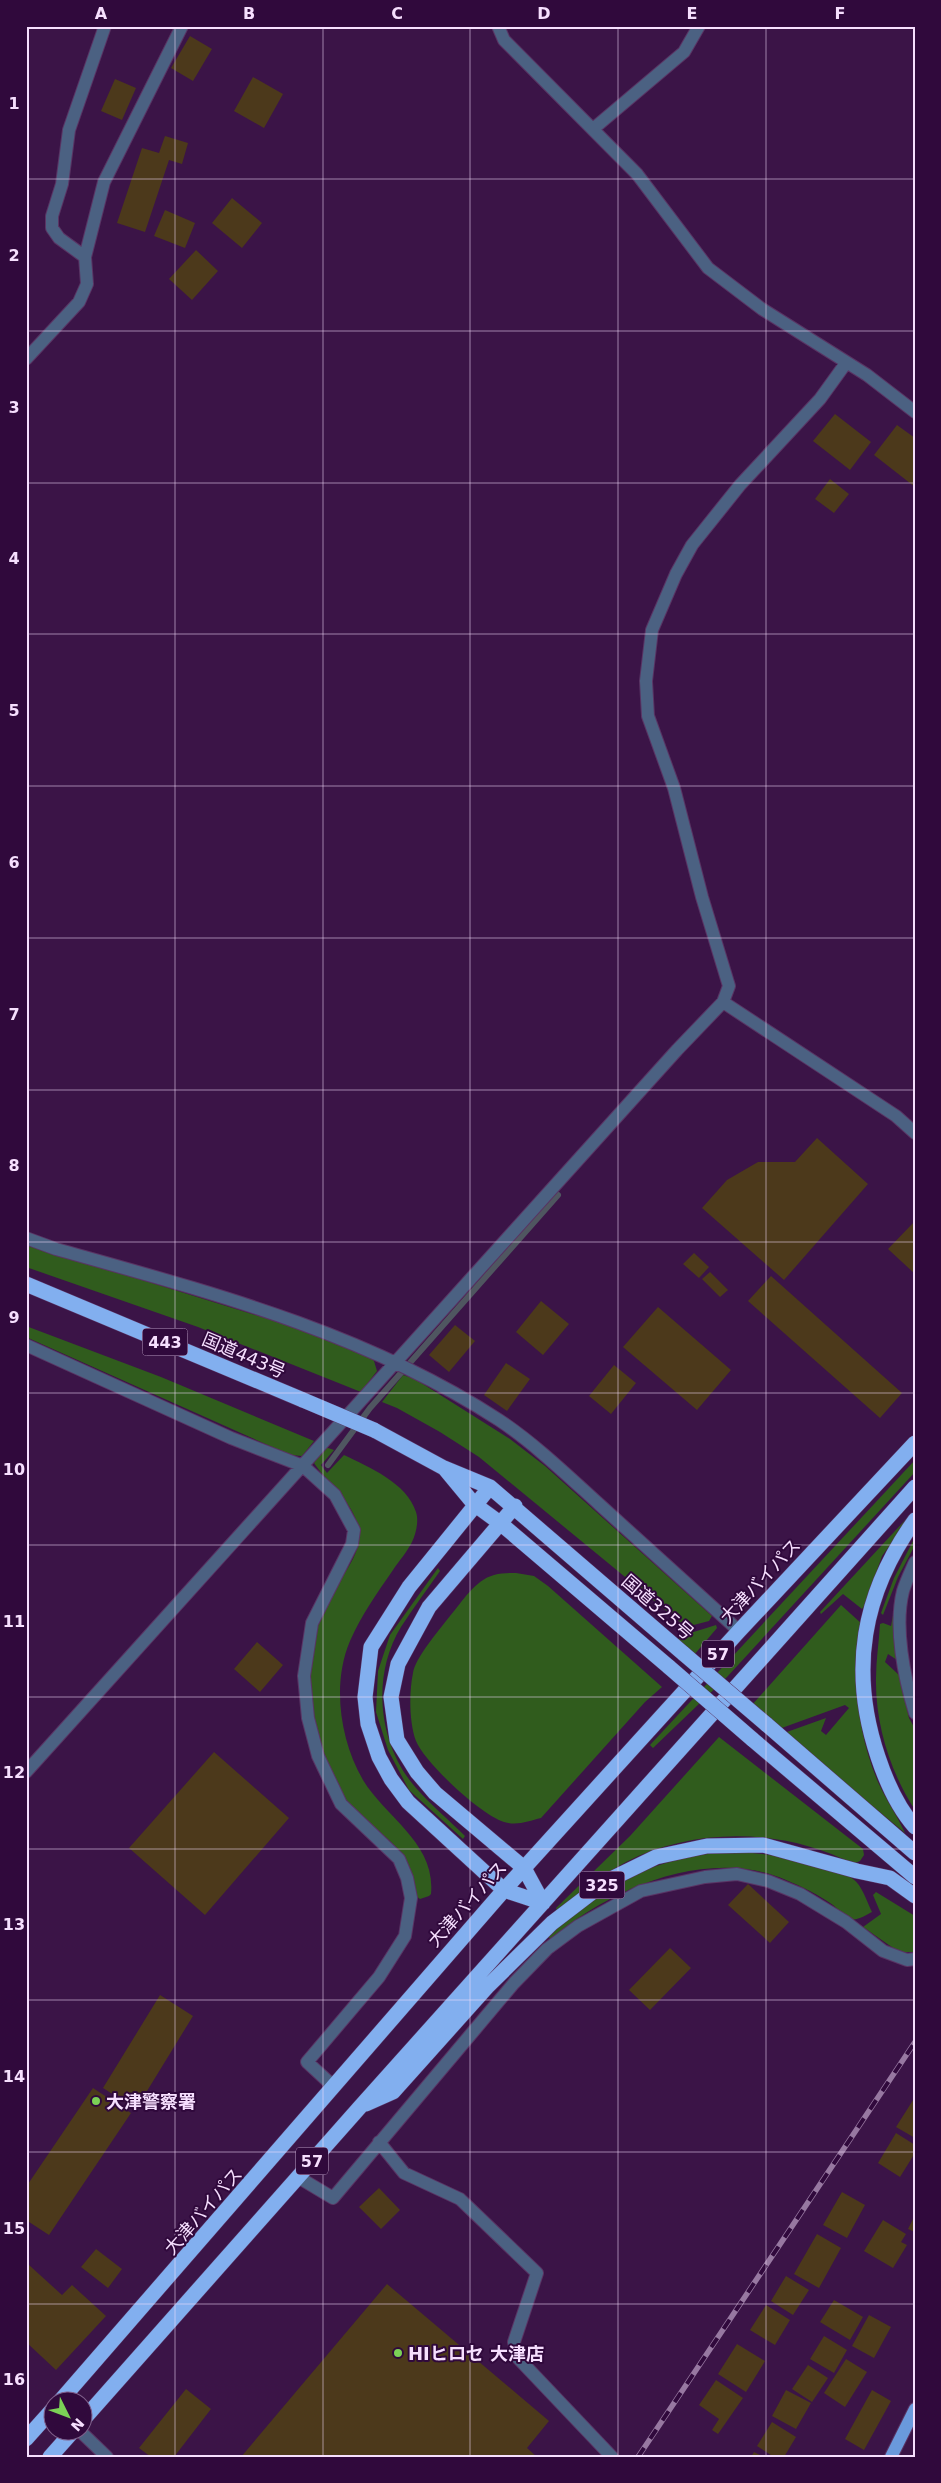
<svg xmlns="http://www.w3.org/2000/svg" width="941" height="2483" font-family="'DejaVu Sans','Noto Sans JP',sans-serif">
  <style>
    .green { fill: #305c1d }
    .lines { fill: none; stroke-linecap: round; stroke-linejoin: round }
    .stream { stroke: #4f5660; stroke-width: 6 }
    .building { fill: #4c391b }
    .minor-casing { stroke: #593464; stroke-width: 14 }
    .major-casing { stroke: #593464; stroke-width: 14 }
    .highway-casing { stroke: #593464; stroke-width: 16 }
    .minor { stroke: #4b6182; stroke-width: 12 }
    .major { stroke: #6a99dc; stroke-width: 12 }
    .highway { stroke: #82afef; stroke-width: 15 }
    .rail-casing { stroke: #9778a1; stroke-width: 5.5 }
    .rail { stroke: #30093c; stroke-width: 4; stroke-dasharray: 11; stroke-linecap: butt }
    .highway-bridge-casing { stroke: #593464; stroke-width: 16; stroke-linecap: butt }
    .highway-bridge { stroke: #82afef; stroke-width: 15 }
    .grid { fill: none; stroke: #f6dffe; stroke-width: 1; stroke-opacity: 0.55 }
    .poi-dot { fill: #7bd156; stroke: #30093c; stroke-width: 2 }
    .labels { text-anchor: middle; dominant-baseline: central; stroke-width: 4; stroke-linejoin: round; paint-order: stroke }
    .shield { fill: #30093c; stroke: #bb9fc4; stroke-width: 1 }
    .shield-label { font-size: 16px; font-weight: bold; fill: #f6dffe }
    .street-label { font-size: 18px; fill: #f6dffe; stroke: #30093c }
    .poi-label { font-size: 18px; font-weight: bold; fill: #f6dffe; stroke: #30093c; text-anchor: start }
    .neatline { fill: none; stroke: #f6dffe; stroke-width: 2 }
    .grid-label { font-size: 16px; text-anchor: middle; font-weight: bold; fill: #f6dffe }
  </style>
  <rect width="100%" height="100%" fill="#3b1447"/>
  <!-- green -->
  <path class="green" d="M 26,1244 L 307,1331 L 365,1353 L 374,1361 L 377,1371 L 361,1392 L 198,1327 L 26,1267 Z
    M 26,1326 L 161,1377 L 314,1441 L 302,1456 L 290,1455 L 26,1337 Z
    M 403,1375 L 415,1379 L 510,1439 L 545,1466 L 712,1616 L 709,1621 L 686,1627 L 479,1457 L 440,1432 L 397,1408 L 382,1402 Z
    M 325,1447 L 334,1450 L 321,1465 L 327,1473 L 344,1455 C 369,1467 407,1483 416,1512 C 419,1521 416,1534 412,1542 C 407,1552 399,1561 393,1570 C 377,1593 361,1616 350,1641 C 343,1657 340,1676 340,1693 C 340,1723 348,1754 363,1780 C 386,1818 436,1843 431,1894 L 429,1896 L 420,1899 L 416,1896 C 412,1883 409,1868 402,1856 C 393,1839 372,1828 358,1815 C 333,1790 319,1750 312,1716 C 306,1681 311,1636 325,1604 C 335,1582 359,1561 359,1536 C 359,1506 329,1486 314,1463 Z
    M 915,1460 L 915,1472 L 727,1677 L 653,1748 L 650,1745 Z
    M 907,1518 L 908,1520 L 882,1556 L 865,1605 L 862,1609 L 843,1594 L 821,1614 L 820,1612 Z
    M 915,1537 L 915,1545 L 898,1577 L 883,1615 L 881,1613 L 894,1578 Z
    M 438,1568 L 440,1571 C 427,1590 413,1608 401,1627 C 371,1676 378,1745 416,1788 C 431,1805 449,1820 465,1836 L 463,1839 L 409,1790 L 388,1750 L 376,1712 L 378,1671 L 390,1635 Z
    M 516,1573 L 534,1576 L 548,1586 L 662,1687 L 645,1702 L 541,1818 C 529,1821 517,1826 504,1822 C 481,1815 425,1763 416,1741 C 409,1722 409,1692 413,1673 C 415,1658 440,1629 450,1616 C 462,1602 475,1580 494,1575 C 501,1573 509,1573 516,1573 Z
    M 896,1599 L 897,1660 L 888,1654 L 885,1662 L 899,1675 L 909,1718 L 915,1729 L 915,1810 C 890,1772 875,1723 876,1678 C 876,1660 879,1642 880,1624 L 883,1623 L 891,1626 Z
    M 841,1605 L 862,1624 C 855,1681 855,1727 878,1782 C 886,1800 897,1815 905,1833 L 784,1733 L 826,1718 L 821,1731 L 826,1735 L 849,1708 L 845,1705 L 779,1729 L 751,1706 Z
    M 716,1625 L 717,1628 L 694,1655 L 677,1640 L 684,1635 Z
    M 719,1737 L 863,1849 L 864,1855 L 860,1861 L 853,1864 C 784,1828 695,1827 626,1862 C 601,1875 579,1894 557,1911 L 556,1908 L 630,1836 Z
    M 733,1851 C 760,1853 832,1862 853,1879 C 862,1885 867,1902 872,1912 C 866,1915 857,1921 851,1919 C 844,1917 838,1909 833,1905 C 819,1895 801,1886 786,1880 C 709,1846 610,1888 551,1939 L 547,1936 C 566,1921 585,1904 605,1891 C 645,1865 687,1855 733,1851 Z
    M 876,1892 L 915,1916 L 915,1952 L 899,1952 L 863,1927 L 881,1914 L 873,1895 Z"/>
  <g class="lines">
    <!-- stream -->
    <path class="stream" d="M 328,1465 L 370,1408 L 558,1195"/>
  </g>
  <!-- building -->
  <path class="building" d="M 190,36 L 212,49 L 193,81 L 171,68 Z
    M 253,77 L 283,94 L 264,128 L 234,111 Z
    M 115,79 L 136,88 L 122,120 L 101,111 Z
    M 165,136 L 188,143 L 182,164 L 169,160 L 145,232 L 117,223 L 142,148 L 159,153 Z
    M 232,198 L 262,223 L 242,248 L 212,223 Z
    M 165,210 L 195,223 L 185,248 L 154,236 Z
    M 196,250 L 218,271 L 192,300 L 169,279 Z
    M 835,414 L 871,442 L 850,470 L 813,441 Z
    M 897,425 L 915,438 L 915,487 L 874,455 Z
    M 830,479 L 849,494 L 834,513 L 815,499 Z
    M 817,1138 L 868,1184 L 784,1280 L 702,1208 L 727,1180 L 758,1162 L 795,1162 Z
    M 915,1221 L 915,1274 L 888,1249 Z
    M 694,1253 L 709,1267 L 699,1278 L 683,1264 Z
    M 710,1272 L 728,1290 L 720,1297 L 702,1279 Z
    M 771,1276 L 902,1393 L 880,1418 L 748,1301 Z
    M 541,1301 L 569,1324 L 543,1355 L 516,1332 Z
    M 658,1307 L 731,1370 L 697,1410 L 623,1347 Z
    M 455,1325 L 475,1341 L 449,1372 L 429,1355 Z
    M 506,1363 L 530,1379 L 507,1411 L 484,1395 Z
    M 614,1365 L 636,1383 L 611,1414 L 589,1396 Z
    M 257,1642 L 283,1665 L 260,1692 L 234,1669 Z
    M 214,1752 L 289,1818 L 205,1915 L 129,1848 Z
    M 748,1884 L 789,1922 L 770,1943 L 728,1905 Z
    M 670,1948 L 691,1968 L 650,2010 L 629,1990 Z
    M 160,1995 L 193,2016 L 136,2109 L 103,2088 Z
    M 93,2088 L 131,2113 L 49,2235 L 26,2220 L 26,2187 Z
    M 915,2097 L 915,2138 L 896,2127 Z
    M 896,2133 L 915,2145 L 915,2153 L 900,2177 L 878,2163 Z
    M 379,2188 L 400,2210 L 381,2229 L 359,2207 Z
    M 842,2192 L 865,2205 L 847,2238 L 823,2225 Z
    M 913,2219 L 915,2220 L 915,2232 L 908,2229 Z
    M 883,2220 L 906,2234 L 901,2242 L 907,2245 L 893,2268 L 864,2251 Z
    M 817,2234 L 841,2248 L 819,2288 L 794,2274 Z
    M 96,2249 L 122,2269 L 108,2288 L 81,2267 Z
    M 29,2265 L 62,2295 L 72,2285 L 106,2316 L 56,2370 L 26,2342 L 26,2268 Z
    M 786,2276 L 809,2290 L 793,2315 L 771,2301 Z
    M 387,2284 L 549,2421 L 527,2448 L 537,2457 L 241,2457 Z
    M 834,2300 L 863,2317 L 850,2340 L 820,2322 Z
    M 766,2305 L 790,2320 L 775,2345 L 750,2330 Z
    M 869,2315 L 891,2327 L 874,2358 L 852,2346 Z
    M 824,2336 L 847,2350 L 834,2373 L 810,2359 Z
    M 737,2344 L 765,2361 L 746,2392 L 718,2374 Z
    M 846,2359 L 867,2372 L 845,2407 L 824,2393 Z
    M 808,2365 L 828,2378 L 812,2402 L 792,2389 Z
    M 716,2380 L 743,2398 L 718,2434 L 712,2430 L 719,2419 L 699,2405 Z
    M 186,2389 L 211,2409 L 174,2457 L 151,2457 L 139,2448 Z
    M 786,2390 L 811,2403 L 796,2429 L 772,2416 Z
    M 872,2390 L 891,2401 L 864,2450 L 845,2439 Z
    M 772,2422 L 796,2437 L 784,2457 L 774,2457 L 757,2446 Z
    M 754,2452 L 764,2457 L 751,2457 Z"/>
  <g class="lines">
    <!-- minor casing -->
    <g class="minor-casing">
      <path id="minor" d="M 498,26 L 504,40 L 637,174 L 708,268 L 762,309 L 867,375 L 915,412
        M 593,129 L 684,52 L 699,26
        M 85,257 L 59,238 L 52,228 L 52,216 L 62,184 L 69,130 L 105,26
        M 26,359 L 79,302 L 87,284 L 85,257 L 104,182 L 182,26
        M 723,1002 L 729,986 L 702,897 L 674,788 L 648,716 L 646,681 L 652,630 L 676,574 L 692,545 L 740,485 L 820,399 L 846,363
        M 26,1238 L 56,1249 C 209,1292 364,1332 499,1420 C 535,1444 568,1476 600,1505 C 646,1547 693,1589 739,1631
        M 26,1345 L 231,1438 L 303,1466 L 335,1495 L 354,1530 L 352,1544 L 312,1623 L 304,1676 L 308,1718 L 318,1756 L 341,1804 L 399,1859 L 407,1878 L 411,1898 L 405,1936 L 379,1977 L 307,2062 L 333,2086
        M 915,1562 C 911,1571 906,1581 903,1591 C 894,1627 904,1677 915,1713
        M 26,1772 L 677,1050 L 723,1002 L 896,1116 L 915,1133
        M 379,2142 L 404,2173 L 460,2199 L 537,2273 L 514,2342 L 517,2357 L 612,2457
        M 298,2177 L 333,2198 L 514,1983 L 547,1949 L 578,1926 L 641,1891 L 705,1877 L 737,1874 L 768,1881 L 800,1894 L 846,1922 L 883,1951 L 907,1960 L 915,1959
        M 79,2430 L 107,2457"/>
    </g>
    <!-- major casing -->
    <g class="major-casing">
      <path id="major" d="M 891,2457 L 915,2409"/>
    </g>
    <!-- highway casing -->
    <g class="highway-casing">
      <path id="highway" d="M 26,1284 L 303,1400
        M 374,1430 L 444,1468 L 490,1487 L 684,1654
        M 445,1469 L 474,1504 L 500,1523 L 669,1667
        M 490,1487 L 409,1587 L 371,1647 L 365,1697 L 368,1724 L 379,1757 L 391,1779 L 408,1802 L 504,1890 L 543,1903
        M 515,1506 L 429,1607 L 398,1664 L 391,1697 L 397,1740 L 417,1772 L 435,1793 L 524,1868 L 543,1903
        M 915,1520 C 862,1594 849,1671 878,1757 C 886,1781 898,1808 915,1827
        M 766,1724 L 915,1853
        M 752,1739 L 915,1877
        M 366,2104 L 393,2092 L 487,1987 L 552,1923 L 607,1881 L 656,1857 L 707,1846 L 763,1845 L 857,1871 L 890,1878 L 915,1896
        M 61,2400 L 504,1890 L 739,1631 L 915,1443
        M 82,2421 L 360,2107 L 915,1487
        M 26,2439 L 52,2410
        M 50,2457 L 74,2430"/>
    </g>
    <!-- minor -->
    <use href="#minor" class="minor"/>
    <!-- major -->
    <use href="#major" class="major"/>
    <!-- highway -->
    <use href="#highway" class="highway"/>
    <!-- rail casing -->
    <g class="rail-casing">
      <path id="rail" d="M 638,2457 L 915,2042"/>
    </g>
    <!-- rail -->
    <use href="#rail" class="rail"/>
    <!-- highway-bridge casing -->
    <g class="highway-bridge-casing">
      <path id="highway-bridge" d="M 303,1400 L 374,1430
        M 684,1654 L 766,1724
        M 669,1667 L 752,1739"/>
    </g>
    <!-- highway-bridge -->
    <use href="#highway-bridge" class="highway-bridge"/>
  </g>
  <!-- grid -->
  <path class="grid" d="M 175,26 L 175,2457M 323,26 L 323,2457M 470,26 L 470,2457M 618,26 L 618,2457M 766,26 L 766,2457M 26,179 L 915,179M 26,331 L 915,331M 26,483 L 915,483M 26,634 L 915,634M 26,786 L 915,786M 26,938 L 915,938M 26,1090 L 915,1090M 26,1242 L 915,1242M 26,1393 L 915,1393M 26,1545 L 915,1545M 26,1697 L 915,1697M 26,1849 L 915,1849M 26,2000 L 915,2000M 26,2152 L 915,2152M 26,2304 L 915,2304"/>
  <!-- markers -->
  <g class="poi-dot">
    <circle cx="96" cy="2101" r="5"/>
    <circle cx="398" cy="2353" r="5"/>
  </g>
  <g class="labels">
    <!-- shield labels -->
    <g class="shield">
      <rect x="142.5" y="1328.5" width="45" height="27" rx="4"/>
      <rect x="702" y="1640.5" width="32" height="27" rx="4"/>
      <rect x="579.5" y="1871.5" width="45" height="27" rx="4"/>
      <rect x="296" y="2147.5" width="32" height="27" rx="4"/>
    </g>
    <g class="shield-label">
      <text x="165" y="1342">443</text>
      <text x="718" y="1654">57</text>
      <text x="602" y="1885">325</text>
      <text x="312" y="2161">57</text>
    </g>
    <!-- street labels -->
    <g class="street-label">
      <text transform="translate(244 1355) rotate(23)">国道443号</text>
      <text transform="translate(760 1581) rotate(-47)">大津バイパス</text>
      <text transform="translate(658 1607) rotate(41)">国道325号</text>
      <text transform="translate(467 1904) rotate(-48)">大津バイパス</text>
      <text transform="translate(203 2211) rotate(-49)">大津バイパス</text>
    </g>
    <!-- poi labels -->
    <g class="poi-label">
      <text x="106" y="2101">大津警察署</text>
      <text x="408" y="2353">HIヒロセ 大津店</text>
    </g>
  </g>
  <!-- border -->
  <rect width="941" height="2483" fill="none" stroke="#30093c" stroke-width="55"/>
  <!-- north arrow -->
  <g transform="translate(68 2416) rotate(132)"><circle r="24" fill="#30093c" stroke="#7f5f8a"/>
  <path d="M0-4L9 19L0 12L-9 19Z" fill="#7bd156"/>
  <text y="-8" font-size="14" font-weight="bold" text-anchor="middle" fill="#f6dffe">N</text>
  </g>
  <rect x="28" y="28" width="886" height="2428" class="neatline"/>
  <g class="grid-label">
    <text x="101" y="19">A</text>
    <text x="249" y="19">B</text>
    <text x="397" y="19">C</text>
    <text x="544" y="19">D</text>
    <text x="692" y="19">E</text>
    <text x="840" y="19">F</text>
    <text x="14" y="109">1</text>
    <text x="14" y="261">2</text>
    <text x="14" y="413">3</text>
    <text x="14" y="564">4</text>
    <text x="14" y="716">5</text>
    <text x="14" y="868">6</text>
    <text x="14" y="1020">7</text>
    <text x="14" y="1171">8</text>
    <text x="14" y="1323">9</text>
    <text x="14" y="1475">10</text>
    <text x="14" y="1627">11</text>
    <text x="14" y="1778">12</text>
    <text x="14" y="1930">13</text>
    <text x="14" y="2082">14</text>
    <text x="14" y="2234">15</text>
    <text x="14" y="2385">16</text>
  </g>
</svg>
